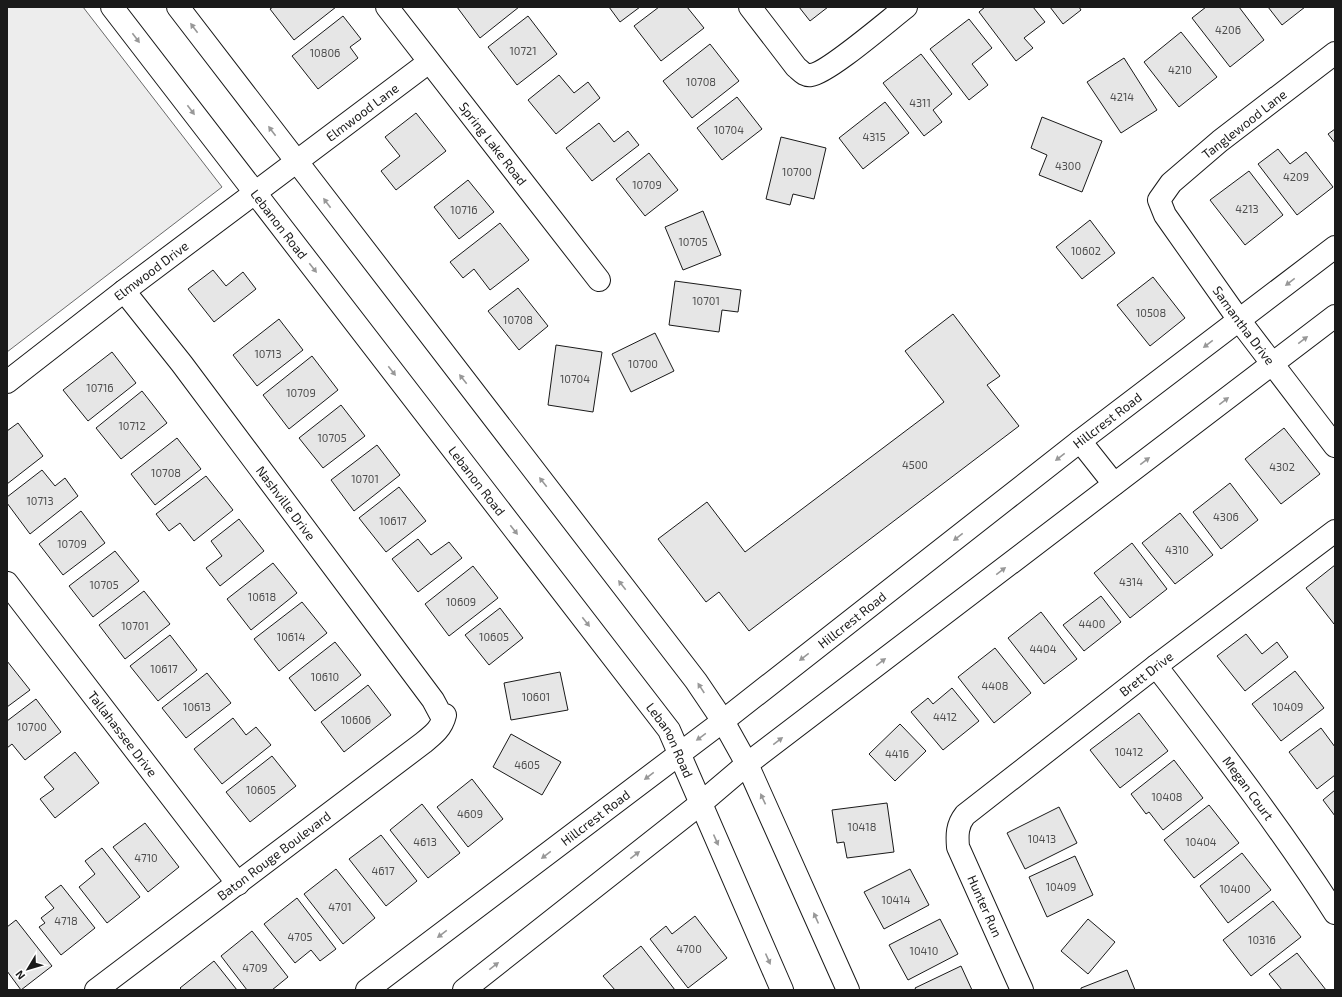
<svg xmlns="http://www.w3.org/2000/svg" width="1342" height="997" font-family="'Exo 2',sans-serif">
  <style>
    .green { fill: #ededed; stroke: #6a6a6a }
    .building { fill: #e6e6e6; stroke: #1a1a1a }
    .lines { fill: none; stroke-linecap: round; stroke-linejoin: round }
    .minor-casing { stroke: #1a1a1a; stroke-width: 24 }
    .major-casing { stroke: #1a1a1a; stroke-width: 24 }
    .minor { stroke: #fff; stroke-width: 22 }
    .major { stroke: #fff; stroke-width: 22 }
    .oneway { fill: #989898 }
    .labels { text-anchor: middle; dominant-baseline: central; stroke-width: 3; stroke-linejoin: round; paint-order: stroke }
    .number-label { font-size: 11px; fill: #4d4d4d }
    .street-label { font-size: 13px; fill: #1a1a1a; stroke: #fff }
  </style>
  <rect width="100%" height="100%" fill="#fff"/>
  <!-- green -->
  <path class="green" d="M 7,7 L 83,7 L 222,187 L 7,352 Z"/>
  <!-- building -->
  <path class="building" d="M 273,7 L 336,7 L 294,40 L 270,9 Z
    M 457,7 L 519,7 L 480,38 Z
    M 609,7 L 640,7 L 620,22 Z
    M 659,7 L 687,7 L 704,28 L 661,61 L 634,26 Z
    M 799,7 L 828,7 L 810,21 Z
    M 985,7 L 1033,7 L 1045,22 L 1024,38 L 1033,48 L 1016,61 L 979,12 Z
    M 1050,7 L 1079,7 L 1081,10 L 1063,24 Z
    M 1206,7 L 1239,7 L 1264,40 L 1230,67 L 1192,18 Z
    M 1268,7 L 1305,7 L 1282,25 Z
    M 343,16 L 361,39 L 350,47 L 358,58 L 318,89 L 292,56 Z
    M 528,16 L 557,54 L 517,85 L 488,47 Z
    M 969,19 L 992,48 L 972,64 L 988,85 L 969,100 L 930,49 Z
    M 1181,32 L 1217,77 L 1179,107 L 1144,62 Z
    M 710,44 L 739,81 L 692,118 L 663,81 Z
    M 921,54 L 952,94 L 933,110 L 942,122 L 924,136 L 883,83 Z
    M 1124,58 L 1157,110 L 1121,133 L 1087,82 Z
    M 559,75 L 574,93 L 588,82 L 600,98 L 556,134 L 528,100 Z
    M 737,97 L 762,129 L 722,160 L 697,128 Z
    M 885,102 L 909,133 L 863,169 L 839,138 Z
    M 416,113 L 446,151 L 396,190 L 381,171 L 400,156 L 385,137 Z
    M 1042,117 L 1102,141 L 1082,192 L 1039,175 L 1047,155 L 1031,148 Z
    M 599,123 L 614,142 L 628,131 L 639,145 L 592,181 L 566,148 Z
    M 1335,129 L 1335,143 L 1328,134 Z
    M 781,137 L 826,148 L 814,199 L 793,194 L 790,205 L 766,199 Z
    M 1278,149 L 1290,164 L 1306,152 L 1333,187 L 1297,215 L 1258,164 Z
    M 649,153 L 678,190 L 645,216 L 616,179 Z
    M 1249,171 L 1283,215 L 1245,245 L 1210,200 Z
    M 468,180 L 494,212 L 459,239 L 434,207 Z
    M 703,211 L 721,255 L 683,270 L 665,227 Z
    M 1090,220 L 1115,253 L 1082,279 L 1056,247 Z
    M 500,223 L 529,260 L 490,290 L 474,269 L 463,278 L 450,262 Z
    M 213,270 L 226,286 L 243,272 L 256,289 L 214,322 L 188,289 Z
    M 1153,277 L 1185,318 L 1150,346 L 1117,305 Z
    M 675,281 L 741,290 L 738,312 L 722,310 L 719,332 L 669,325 Z
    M 518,288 L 548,326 L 519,350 L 488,311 Z
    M 953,314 L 1000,376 L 987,385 L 1019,426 L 749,631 L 719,592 L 706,602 L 658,539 L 707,502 L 745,552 L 944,402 L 905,351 Z
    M 279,319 L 303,350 L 257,386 L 233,355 Z
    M 655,333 L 674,371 L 631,392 L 612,354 Z
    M 556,345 L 602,352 L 593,412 L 548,405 Z
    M 112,352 L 136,383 L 88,421 L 63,390 Z
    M 312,356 L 338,390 L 289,429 L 263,395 Z
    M 142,391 L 167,423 L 121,459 L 96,428 Z
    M 341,405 L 365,436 L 323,468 L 299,438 Z
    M 18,423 L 43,456 L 7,484 L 7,431 Z
    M 1284,428 L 1320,474 L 1281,504 L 1245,459 Z
    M 177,438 L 201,469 L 155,505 L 131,474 Z
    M 377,445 L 400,475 L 354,511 L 331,480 Z
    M 42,470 L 55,486 L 65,478 L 78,496 L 30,534 L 7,503 L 7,497 Z
    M 206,476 L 233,510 L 194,541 L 180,523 L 169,531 L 156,514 Z
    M 1230,483 L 1258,520 L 1221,549 L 1193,512 Z
    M 399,487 L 426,521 L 386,552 L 359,518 Z
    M 81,511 L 105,543 L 63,575 L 39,544 Z
    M 1180,513 L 1213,555 L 1175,584 L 1142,543 Z
    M 239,519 L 264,551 L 220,586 L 206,568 L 222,556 L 211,541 Z
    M 418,539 L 431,555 L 449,542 L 462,558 L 418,592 L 392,559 Z
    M 1132,543 L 1167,589 L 1130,618 L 1094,573 Z
    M 115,551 L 139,581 L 93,617 L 69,586 Z
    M 273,563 L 297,593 L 251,630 L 227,599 Z
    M 1335,565 L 1335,622 L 1334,624 L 1306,588 Z
    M 473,566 L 498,598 L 449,636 L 425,604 Z
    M 144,591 L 170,624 L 125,659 L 99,625 Z
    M 1101,596 L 1121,622 L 1084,651 L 1063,625 Z
    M 302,602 L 327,633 L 279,671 L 254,639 Z
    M 500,608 L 523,638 L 489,665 L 465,635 Z
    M 1041,612 L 1077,659 L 1044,684 L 1008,638 Z
    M 1246,634 L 1262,654 L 1277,642 L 1288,657 L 1245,691 L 1217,656 Z
    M 170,635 L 197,670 L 158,701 L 130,666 Z
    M 335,642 L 361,675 L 315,711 L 289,678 Z
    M 995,648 L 1031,693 L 994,723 L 958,677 Z
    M 7,661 L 30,690 L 7,707 Z
    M 1295,671 L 1324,708 L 1281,741 L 1252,704 Z
    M 560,672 L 568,710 L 511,720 L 504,683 Z
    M 207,673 L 231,703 L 186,738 L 162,708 Z
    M 368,685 L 391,715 L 344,752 L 321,722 Z
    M 952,688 L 979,721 L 943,750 L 911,712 L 928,698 L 933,704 Z
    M 36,699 L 61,732 L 25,760 L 12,744 L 7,748 L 7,721 Z
    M 1139,713 L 1168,751 L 1120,788 L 1090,750 Z
    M 233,718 L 246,735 L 256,727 L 271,745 L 222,784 L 194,749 Z
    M 900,724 L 926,751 L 895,781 L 869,754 Z
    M 1321,728 L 1335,747 L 1335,775 L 1317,789 L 1289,752 Z
    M 511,734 L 561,762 L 542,795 L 493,767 Z
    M 75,752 L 99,783 L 55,818 L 40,799 L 54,789 L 44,777 Z
    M 272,756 L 296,786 L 250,822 L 226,792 Z
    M 1174,760 L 1203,798 L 1163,830 L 1149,812 L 1146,814 L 1131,794 Z
    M 472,779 L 503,819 L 468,847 L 437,807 Z
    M 1335,790 L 1335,816 L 1323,800 Z
    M 887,803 L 894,852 L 847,858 L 844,842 L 837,843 L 832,810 Z
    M 422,804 L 460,853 L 428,878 L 390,830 Z
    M 1209,805 L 1239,843 L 1194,878 L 1164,840 Z
    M 1059,807 L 1077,843 L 1025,869 L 1007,833 Z
    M 145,823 L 179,867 L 148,892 L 113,847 Z
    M 381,835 L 417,881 L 386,906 L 349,859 Z
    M 102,848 L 140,897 L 107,923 L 79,887 L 95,874 L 85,861 Z
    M 1242,853 L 1271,890 L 1228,923 L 1200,886 Z
    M 1075,856 L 1093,895 L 1047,917 L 1029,877 Z
    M 336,869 L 375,918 L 343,944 L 304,894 Z
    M 910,869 L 929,905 L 884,929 L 864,892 Z
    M 61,885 L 95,928 L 61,955 L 39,927 L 45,923 L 41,918 L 54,908 L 45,897 Z
    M 297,898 L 336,949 L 320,961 L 311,950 L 295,963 L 264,924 Z
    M 1273,901 L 1301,937 L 1251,976 L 1223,940 Z
    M 695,916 L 727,958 L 688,988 L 650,939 L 666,926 L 672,934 Z
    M 940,919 L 958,954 L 908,980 L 889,945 Z
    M 1088,919 L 1115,942 L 1088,974 L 1061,951 Z
    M 16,920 L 52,966 L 21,990 L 7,971 L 7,927 Z
    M 252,931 L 288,977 L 272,990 L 247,990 L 221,956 Z
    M 641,946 L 675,990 L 615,990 L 603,976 Z
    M 1297,953 L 1326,990 L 1282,990 L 1269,974 Z
    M 214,961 L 237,990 L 182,990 L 180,988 Z
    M 961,966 L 972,990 L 916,990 L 915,988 Z
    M 1127,970 L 1135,990 L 1081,990 L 1081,988 Z"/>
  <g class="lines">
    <!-- minor casing -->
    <g class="minor-casing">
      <g id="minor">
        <path id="s1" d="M 387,7 L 599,280"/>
        <path d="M 750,7 L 796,67 C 801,71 804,76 811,75 C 828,73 889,20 906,7"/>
        <path id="s2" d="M 1335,53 L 1220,141 L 1171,183 L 1159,200 L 1165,215 L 1239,320 L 1335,446"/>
        <path id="s3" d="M 7,382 L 124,291 L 429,62"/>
        <path id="s4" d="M 7,583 L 238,884"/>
        <path id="s5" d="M 1156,666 C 1218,747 1280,827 1335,913"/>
        <path id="s6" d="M 96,990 L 423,743 C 433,735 442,728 445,715 L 441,715 L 433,700 L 182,364 L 124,291"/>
        <path id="s7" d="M 1022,990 L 958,847 C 957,835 957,825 965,815 L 1156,666 L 1335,531"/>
      </g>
    </g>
    <!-- major casing -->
    <g class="major-casing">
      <g id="major">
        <path id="s8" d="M 112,7 L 669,730 L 782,990"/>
        <path d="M 178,7 L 696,681 L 723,721 L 747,764 L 848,990"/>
        <path d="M 1080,441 L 1114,484"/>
        <path id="s9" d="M 367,990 L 723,721 L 1080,441 L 1335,247"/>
        <path d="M 464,990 L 700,804 L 747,764 L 1335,316"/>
      </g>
    </g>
    <!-- minor -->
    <use href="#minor" class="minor"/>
    <!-- major -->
    <use href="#major" class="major"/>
  </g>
  <!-- one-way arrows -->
  <defs><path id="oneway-solid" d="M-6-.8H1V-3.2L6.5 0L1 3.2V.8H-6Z"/></defs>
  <g class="oneway">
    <use href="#oneway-solid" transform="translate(194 28) rotate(-127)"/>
    <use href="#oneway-solid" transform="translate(136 38) rotate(53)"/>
    <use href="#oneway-solid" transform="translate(191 110) rotate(53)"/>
    <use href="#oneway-solid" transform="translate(272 131) rotate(-127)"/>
    <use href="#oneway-solid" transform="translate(327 203) rotate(-127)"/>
    <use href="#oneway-solid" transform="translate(313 268) rotate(52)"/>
    <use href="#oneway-solid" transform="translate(1290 282) rotate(142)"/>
    <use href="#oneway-solid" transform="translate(1303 340) rotate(-37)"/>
    <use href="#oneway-solid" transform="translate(1208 344) rotate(143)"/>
    <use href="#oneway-solid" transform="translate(392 371) rotate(52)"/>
    <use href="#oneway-solid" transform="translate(463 379) rotate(-128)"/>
    <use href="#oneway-solid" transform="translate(1224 401) rotate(-37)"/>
    <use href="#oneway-solid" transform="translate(1060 457) rotate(142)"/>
    <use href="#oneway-solid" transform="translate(1145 461) rotate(-37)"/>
    <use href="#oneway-solid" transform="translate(543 482) rotate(-128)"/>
    <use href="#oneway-solid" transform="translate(514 530) rotate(52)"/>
    <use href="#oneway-solid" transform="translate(958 537) rotate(142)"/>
    <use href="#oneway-solid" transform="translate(1001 571) rotate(-37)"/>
    <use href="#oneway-solid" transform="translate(622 585) rotate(-128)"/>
    <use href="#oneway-solid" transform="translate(586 622) rotate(52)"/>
    <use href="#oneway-solid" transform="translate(804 657) rotate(142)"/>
    <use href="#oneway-solid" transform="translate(881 662) rotate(-37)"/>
    <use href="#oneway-solid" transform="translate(701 688) rotate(-123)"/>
    <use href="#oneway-solid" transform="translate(701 737) rotate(144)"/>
    <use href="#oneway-solid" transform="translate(778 741) rotate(-37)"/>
    <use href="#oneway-solid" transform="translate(649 776) rotate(143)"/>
    <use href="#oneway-solid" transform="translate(763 799) rotate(-115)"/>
    <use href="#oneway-solid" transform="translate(716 840) rotate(66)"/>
    <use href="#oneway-solid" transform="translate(546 855) rotate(143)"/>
    <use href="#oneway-solid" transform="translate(635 855) rotate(-38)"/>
    <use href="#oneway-solid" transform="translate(816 918) rotate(-114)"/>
    <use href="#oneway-solid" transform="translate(442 934) rotate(143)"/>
    <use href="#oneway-solid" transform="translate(768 959) rotate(66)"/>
    <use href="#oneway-solid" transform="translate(494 966) rotate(-38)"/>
  </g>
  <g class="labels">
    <!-- number labels -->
    <g class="number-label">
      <text x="1228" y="29">4206</text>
      <text x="523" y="50">10721</text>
      <text x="325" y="52">10806</text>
      <text x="1180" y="69">4210</text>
      <text x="701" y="81">10708</text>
      <text x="1122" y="96">4214</text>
      <text x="920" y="102">4311</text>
      <text x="729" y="129">10704</text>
      <text x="874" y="136">4315</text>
      <text x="1068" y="165">4300</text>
      <text x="797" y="171">10700</text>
      <text x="1296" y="176">4209</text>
      <text x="647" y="184">10709</text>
      <text x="1247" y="208">4213</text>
      <text x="464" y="209">10716</text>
      <text x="693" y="241">10705</text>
      <text x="1086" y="250">10602</text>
      <text x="706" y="300">10701</text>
      <text x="1151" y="312">10508</text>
      <text x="518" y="319">10708</text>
      <text x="268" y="353">10713</text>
      <text x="643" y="363">10700</text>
      <text x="575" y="378">10704</text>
      <text x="100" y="387">10716</text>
      <text x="301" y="392">10709</text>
      <text x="132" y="425">10712</text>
      <text x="332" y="437">10705</text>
      <text x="915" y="464">4500</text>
      <text x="1282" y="466">4302</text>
      <text x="166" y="472">10708</text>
      <text x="365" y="478">10701</text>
      <text x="40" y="500">10713</text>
      <text x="1226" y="516">4306</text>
      <text x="393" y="520">10617</text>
      <text x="72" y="543">10709</text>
      <text x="1177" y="549">4310</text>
      <text x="1131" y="581">4314</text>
      <text x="104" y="584">10705</text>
      <text x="262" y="596">10618</text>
      <text x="461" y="601">10609</text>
      <text x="1092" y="623">4400</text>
      <text x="135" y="625">10701</text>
      <text x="291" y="636">10614</text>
      <text x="494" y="636">10605</text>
      <text x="1043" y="648">4404</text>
      <text x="164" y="668">10617</text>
      <text x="325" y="676">10610</text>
      <text x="995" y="685">4408</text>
      <text x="536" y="696">10601</text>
      <text x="197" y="706">10613</text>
      <text x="1288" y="706">10409</text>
      <text x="945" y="716">4412</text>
      <text x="356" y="719">10606</text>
      <text x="32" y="726">10700</text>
      <text x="1129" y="751">10412</text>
      <text x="897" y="753">4416</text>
      <text x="527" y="764">4605</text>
      <text x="261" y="789">10605</text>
      <text x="1167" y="796">10408</text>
      <text x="470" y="813">4609</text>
      <text x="862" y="826">10418</text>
      <text x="1042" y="838">10413</text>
      <text x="425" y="841">4613</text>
      <text x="1201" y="841">10404</text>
      <text x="146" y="857">4710</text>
      <text x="383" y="870">4617</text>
      <text x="1061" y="886">10409</text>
      <text x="1235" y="888">10400</text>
      <text x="896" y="899">10414</text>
      <text x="340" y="906">4701</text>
      <text x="66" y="920">4718</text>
      <text x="300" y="936">4705</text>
      <text x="1262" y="939">10316</text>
      <text x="689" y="948">4700</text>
      <text x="924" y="950">10410</text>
      <text x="255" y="967">4709</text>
    </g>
    <!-- street labels -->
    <g class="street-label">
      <text stroke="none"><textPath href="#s3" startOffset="446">Elmwood Lane</textPath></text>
      <text transform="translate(1244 124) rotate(-38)">Tanglewood Lane</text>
      <text stroke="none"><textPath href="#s1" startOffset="173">Spring Lake Road</textPath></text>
      <text stroke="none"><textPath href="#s8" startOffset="274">Lebanon Road</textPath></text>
      <text stroke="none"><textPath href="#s3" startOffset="182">Elmwood Drive</textPath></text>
      <text stroke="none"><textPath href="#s2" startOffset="382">Samantha Drive</textPath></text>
      <text stroke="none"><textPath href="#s9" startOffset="934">Hillcrest Road</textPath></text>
      <text stroke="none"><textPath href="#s8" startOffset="598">Lebanon Road</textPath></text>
      <text transform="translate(286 503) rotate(53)">Nashville Drive</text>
      <text stroke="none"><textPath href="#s9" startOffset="610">Hillcrest Road</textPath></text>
      <text stroke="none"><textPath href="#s7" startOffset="420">Brett Drive</textPath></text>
      <text stroke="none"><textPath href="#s4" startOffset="190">Tallahassee Drive</textPath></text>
      <text stroke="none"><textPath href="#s8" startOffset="922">Lebanon Road</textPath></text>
      <text stroke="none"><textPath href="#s5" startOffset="153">Megan Court</textPath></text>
      <text stroke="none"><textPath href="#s9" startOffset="286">Hillcrest Road</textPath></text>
      <text stroke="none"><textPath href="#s6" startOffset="223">Baton Rouge Boulevard</textPath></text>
      <text transform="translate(985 906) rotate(66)">Hunter Run</text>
    </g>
  </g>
  <!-- border -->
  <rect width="1342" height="997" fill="none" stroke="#1a1a1a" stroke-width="16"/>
  <!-- north arrow -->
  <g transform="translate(28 969) rotate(232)" stroke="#ffffff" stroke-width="3" paint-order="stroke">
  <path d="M0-3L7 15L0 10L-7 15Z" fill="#1a1a1a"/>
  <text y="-6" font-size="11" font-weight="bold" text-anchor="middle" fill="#1a1a1a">N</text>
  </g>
</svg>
